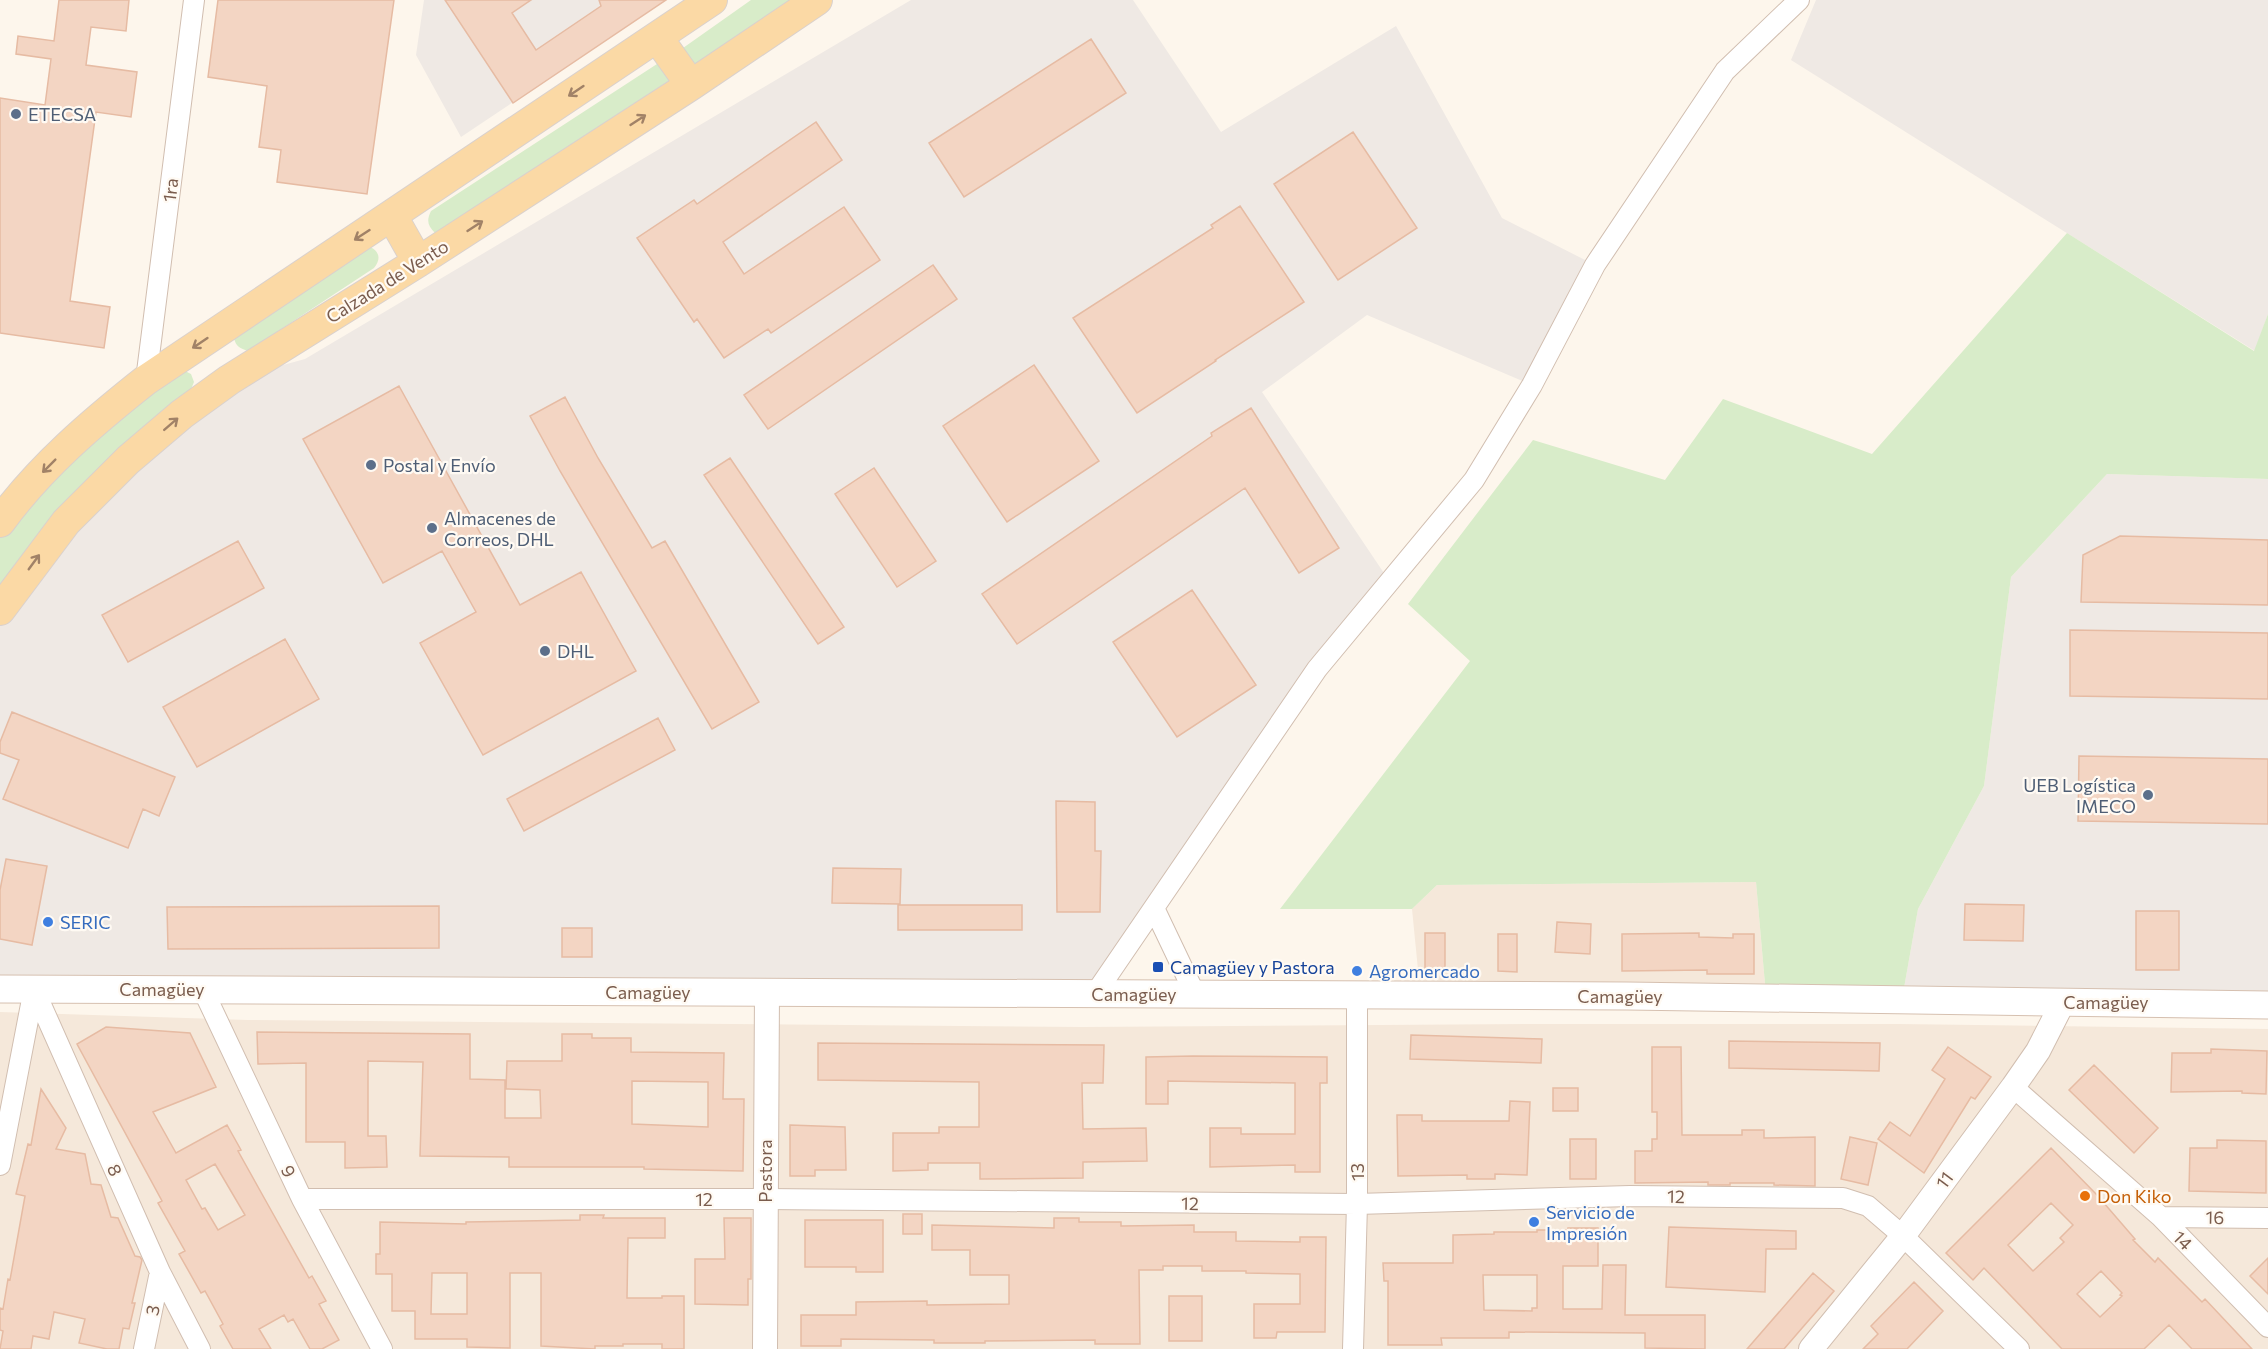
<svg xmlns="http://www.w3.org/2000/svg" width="2268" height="1349" font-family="Commissioner,sans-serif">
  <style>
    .residential { fill: #f5e8da }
    .industrial { fill: #efe9e4 }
    .green { fill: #d8ecc9 }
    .building { fill: #f3d5c3; stroke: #e6bba3; stroke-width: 1.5; fill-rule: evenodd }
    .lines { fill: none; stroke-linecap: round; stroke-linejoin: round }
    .minor-casing { stroke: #d1beb0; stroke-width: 22 }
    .tertiary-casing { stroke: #d1beb0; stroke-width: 26 }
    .secondary-casing { stroke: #d6c0b0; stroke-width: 29 }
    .primary-casing { stroke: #dad1cd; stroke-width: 32 }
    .minor { stroke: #fff; stroke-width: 20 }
    .tertiary { stroke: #fff; stroke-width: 24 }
    .secondary { stroke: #fff; stroke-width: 27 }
    .primary { stroke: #fbd9a5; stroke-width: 30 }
    .oneway { stroke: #a18267 }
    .service-dot { fill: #5c6f8a; stroke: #fffaf3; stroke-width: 2 }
    .shop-dot { fill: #3f7fe0; stroke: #fffaf3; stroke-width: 2 }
    .transit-dot { fill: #1a4fb4; stroke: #fffaf3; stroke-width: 2 }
    .food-dot { fill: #e8710a; stroke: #fffaf3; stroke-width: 2 }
    .labels { text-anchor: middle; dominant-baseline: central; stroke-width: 4.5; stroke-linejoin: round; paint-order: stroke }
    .service-label { font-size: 18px; fill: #4e5e75; stroke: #fffaf3; text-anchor: start }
    .street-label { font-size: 18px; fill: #7a5c4d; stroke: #fffaf3 }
    .shop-label { font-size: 18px; fill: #366cbe; stroke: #fffaf3; text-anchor: start }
    .transit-label { font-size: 18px; fill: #164399; stroke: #fffaf3; text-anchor: start }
    .food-label { font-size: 18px; fill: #c56008; stroke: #fffaf3; text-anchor: start }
  </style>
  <rect width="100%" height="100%" fill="#fdf6ec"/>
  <!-- residential -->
  <path class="residential" d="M 1756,882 L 1765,984 L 1419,980 L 1412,909 L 1437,885 Z
    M 0,1012 L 248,1020 L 1083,1027 L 1539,1024 L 1899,1024 L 2268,1029 L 2268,1349 L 0,1349 Z"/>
  <!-- industrial -->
  <path class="industrial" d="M 424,0 L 666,0 L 461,137 L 416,55 Z
    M 911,0 L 1133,0 L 1221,132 L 1396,26 L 1502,218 L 1595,265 L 1532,385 L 1367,315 L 1262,392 L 1390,582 L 1095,994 L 0,989 L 0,610 L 26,574 L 229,380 L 305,359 Z
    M 1816,0 L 2268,0 L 2268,314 L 2255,351 L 1791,60 Z
    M 2107,474 L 2268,479 L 2268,994 L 1904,988 L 1918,909 L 1984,786 L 2011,577 Z"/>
  <!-- green -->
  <path class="green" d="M 751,0 L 795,0 L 696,67 L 681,54 L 683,48 Z
    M 657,64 L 664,65 L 670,80 L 435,233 C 428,226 426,221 431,211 Z
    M 2067,233 L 2254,351 L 2268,314 L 2268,479 L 2107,474 L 2011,577 L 1984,786 L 1918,909 L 1904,988 L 1765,984 L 1756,882 L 1437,885 L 1412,909 L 1280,909 L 1470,661 L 1408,604 L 1533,440 L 1665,480 L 1723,399 L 1872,454 Z
    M 363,245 C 376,247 384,256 374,268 L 248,351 C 240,348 236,347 234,338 Z
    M 185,371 L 191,374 L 194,382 L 189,394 L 26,552 L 0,584 L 0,536 L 122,412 Z"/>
  <!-- building -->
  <path class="building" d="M 59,0 L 129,0 L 126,31 L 91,27 L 86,65 L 137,72 L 131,117 L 96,112 L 70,301 L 110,307 L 104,348 L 0,333 L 0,98 L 45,105 L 51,59 L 16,54 L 18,36 L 54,41 Z
    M 218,0 L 394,0 L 367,194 L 277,182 L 281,150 L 259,147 L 267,86 L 208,77 Z
    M 445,0 L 531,0 L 512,13 L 536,50 L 601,6 L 599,0 L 666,0 L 513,103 Z
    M 1091,39 L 1126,93 L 964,197 L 929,143 Z
    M 816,122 L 842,160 L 723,242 L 744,274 L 844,207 L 880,260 L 771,333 L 768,329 L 724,358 L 697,319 L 694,322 L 637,238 L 694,200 L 697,204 Z
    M 1353,132 L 1417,228 L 1338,280 L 1274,184 Z
    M 1240,206 L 1304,302 L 1215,360 L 1216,361 L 1137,413 L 1073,318 L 1213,228 L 1211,225 Z
    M 933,265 L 957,299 L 768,429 L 744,395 Z
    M 1034,365 L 1099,461 L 1007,522 L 943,426 Z
    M 399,386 L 520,605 L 581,572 L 636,671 L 483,755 L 420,643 L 476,612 L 442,551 L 383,583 L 303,439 Z
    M 565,397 L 598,458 L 652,548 L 665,541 L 759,702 L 712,729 L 560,471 L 530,416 Z
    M 1251,408 L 1339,548 L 1299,573 L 1245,488 L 1017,644 L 982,594 L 1212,436 L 1211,433 Z
    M 730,458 L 844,627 L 818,644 L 704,475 Z
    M 874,468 L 936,561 L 897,587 L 835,494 Z
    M 2120,536 L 2268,540 L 2268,605 L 2081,602 L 2083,555 Z
    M 238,541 L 264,588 L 128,662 L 102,615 Z
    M 1192,590 L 1256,685 L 1177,737 L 1113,642 Z
    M 2070,630 L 2268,633 L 2268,699 L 2070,696 Z
    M 285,639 L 319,699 L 197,767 L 163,707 Z
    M 12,712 L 175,777 L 159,816 L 143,809 L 128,848 L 3,799 L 19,760 L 0,753 L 0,742 Z
    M 658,718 L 675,750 L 524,831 L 507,799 Z
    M 2079,756 L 2268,759 L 2268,824 L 2078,821 Z
    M 1056,801 L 1095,802 L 1095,851 L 1101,851 L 1100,912 L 1057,912 Z
    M 6,859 L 47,866 L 32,945 L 0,939 L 0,890 Z
    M 833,868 L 901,869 L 900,904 L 832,903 Z
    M 1965,904 L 2024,905 L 2023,941 L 1964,940 Z
    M 898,905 L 1022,905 L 1022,930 L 898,930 Z
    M 439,906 L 439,948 L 168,949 L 167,907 Z
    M 2136,911 L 2179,911 L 2179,970 L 2136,970 Z
    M 1557,922 L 1591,924 L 1590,954 L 1555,952 Z
    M 562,928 L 592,928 L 592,957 L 562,957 Z
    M 1425,933 L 1445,933 L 1445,970 L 1425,970 Z
    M 1699,933 L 1699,937 L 1733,938 L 1733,934 L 1754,934 L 1754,974 L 1707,974 L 1707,970 L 1622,971 L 1622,934 Z
    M 1498,934 L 1517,934 L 1517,972 L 1498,971 Z
    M 106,1027 L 190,1033 L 216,1087 L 153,1112 L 176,1153 L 227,1125 L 241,1150 L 238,1151 L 267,1203 L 309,1278 L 312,1276 L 326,1301 L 319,1304 L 339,1340 L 322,1349 L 310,1349 L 293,1319 L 288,1322 L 284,1315 L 259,1329 L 271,1349 L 233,1349 L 220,1326 L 223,1324 L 205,1291 L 201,1293 L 179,1254 L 185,1251 L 158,1203 L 162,1201 L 77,1044 ZM 215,1164 L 245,1215 L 218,1230 L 205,1208 L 202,1209 L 186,1180 Z
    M 257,1032 L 470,1034 L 470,1079 L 505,1080 L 505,1118 L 541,1118 L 540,1090 L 506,1089 L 507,1061 L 562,1061 L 562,1034 L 592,1034 L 592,1038 L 631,1038 L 631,1052 L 724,1053 L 723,1099 L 744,1099 L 743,1171 L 644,1169 L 644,1167 L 509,1167 L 509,1157 L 420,1156 L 423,1062 L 368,1061 L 368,1136 L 386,1136 L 387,1167 L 345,1168 L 345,1142 L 306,1142 L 306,1063 L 258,1064 ZM 632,1081 L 708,1082 L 708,1127 L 632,1124 Z
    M 1411,1035 L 1542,1039 L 1541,1063 L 1410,1059 Z
    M 1729,1041 L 1880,1043 L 1879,1071 L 1729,1068 Z
    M 818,1043 L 1104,1045 L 1103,1083 L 1082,1083 L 1083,1129 L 1146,1128 L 1147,1161 L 1083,1162 L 1083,1178 L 980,1179 L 980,1163 L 928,1163 L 928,1170 L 893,1171 L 893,1133 L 939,1133 L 939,1127 L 979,1127 L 979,1082 L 818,1080 Z
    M 1652,1047 L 1681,1047 L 1682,1135 L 1742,1135 L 1742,1130 L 1764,1130 L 1764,1138 L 1815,1137 L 1815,1186 L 1774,1185 L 1774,1183 L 1730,1183 L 1730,1185 L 1708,1185 L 1708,1182 L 1635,1183 L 1635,1151 L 1652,1151 L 1652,1139 L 1657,1139 L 1657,1112 L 1652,1112 Z
    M 1948,1047 L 1991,1077 L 1975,1099 L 1971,1097 L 1924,1173 L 1878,1139 L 1890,1122 L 1910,1136 L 1945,1079 L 1932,1070 Z
    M 2211,1049 L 2267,1051 L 2266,1094 L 2242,1093 L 2242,1091 L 2171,1092 L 2172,1053 L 2211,1053 Z
    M 1193,1056 L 1327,1057 L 1327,1083 L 1320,1083 L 1320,1172 L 1295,1172 L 1295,1165 L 1210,1167 L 1210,1128 L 1241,1128 L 1241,1134 L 1295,1134 L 1295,1083 L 1168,1081 L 1168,1104 L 1146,1104 L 1146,1057 Z
    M 2094,1065 L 2158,1128 L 2134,1153 L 2069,1090 Z
    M 1553,1088 L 1578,1088 L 1578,1111 L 1553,1111 Z
    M 41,1089 L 66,1128 L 56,1149 L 85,1154 L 91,1184 L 101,1185 L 111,1217 L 118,1218 L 135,1256 L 140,1257 L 142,1260 L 132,1303 L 135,1303 L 129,1329 L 123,1328 L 119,1349 L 107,1349 L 79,1343 L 85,1319 L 54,1312 L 49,1339 L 33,1336 L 31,1349 L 0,1349 L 3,1331 L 0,1330 L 0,1308 L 3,1309 L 8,1279 L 10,1280 L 25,1196 L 16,1194 L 28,1144 L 31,1145 Z
    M 1510,1101 L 1530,1102 L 1527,1175 L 1495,1174 L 1495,1179 L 1467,1179 L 1467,1175 L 1398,1176 L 1397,1115 L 1422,1115 L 1422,1121 L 1509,1121 Z
    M 790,1125 L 845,1127 L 846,1170 L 815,1170 L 815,1176 L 790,1176 Z
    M 1850,1137 L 1877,1143 L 1868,1185 L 1841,1179 Z
    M 1570,1139 L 1596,1139 L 1596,1179 L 1570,1179 Z
    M 2217,1140 L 2266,1141 L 2266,1193 L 2189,1191 L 2190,1148 L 2217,1148 Z
    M 2051,1148 L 2097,1195 L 2135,1239 L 2133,1240 L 2155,1262 L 2158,1258 L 2202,1302 L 2205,1299 L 2252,1349 L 2192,1349 L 2169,1325 L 2144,1349 L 2062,1349 L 1984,1268 L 1973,1280 L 1946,1253 ZM 2051,1203 L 2073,1225 L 2060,1238 L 2064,1242 L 2033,1271 L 2008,1245 ZM 2101,1271 L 2122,1293 L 2120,1295 L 2122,1296 L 2100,1317 L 2077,1294 Z
    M 903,1214 L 922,1214 L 922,1234 L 903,1234 Z
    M 580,1215 L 604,1215 L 603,1218 L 665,1218 L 665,1238 L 628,1238 L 627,1298 L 662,1298 L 662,1296 L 684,1296 L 684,1349 L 662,1349 L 662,1344 L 623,1344 L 623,1346 L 595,1346 L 595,1349 L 541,1346 L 541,1273 L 510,1273 L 510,1348 L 467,1347 L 467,1339 L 415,1339 L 415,1311 L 392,1311 L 392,1274 L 376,1274 L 376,1254 L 380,1254 L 380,1222 L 466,1224 L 466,1222 L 580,1220 ZM 432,1273 L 467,1273 L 467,1314 L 431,1314 Z
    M 724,1218 L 751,1218 L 751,1279 L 748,1279 L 748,1305 L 695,1304 L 695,1259 L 725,1259 Z
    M 1054,1218 L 1079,1218 L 1079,1222 L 1121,1222 L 1121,1226 L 1194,1225 L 1194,1232 L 1236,1232 L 1236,1241 L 1300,1242 L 1300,1237 L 1326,1237 L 1325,1332 L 1277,1332 L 1276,1338 L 1254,1338 L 1254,1304 L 1300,1304 L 1300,1274 L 1246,1273 L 1246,1271 L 1202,1271 L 1202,1266 L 1163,1266 L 1163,1270 L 1139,1270 L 1140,1344 L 1095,1344 L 1095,1340 L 985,1341 L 985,1343 L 934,1343 L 934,1340 L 841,1339 L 841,1346 L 801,1346 L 801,1315 L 856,1315 L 856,1302 L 927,1301 L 927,1305 L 1009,1304 L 1009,1275 L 970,1275 L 970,1250 L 932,1250 L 932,1225 L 1054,1228 Z
    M 805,1220 L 883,1220 L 883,1272 L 856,1272 L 856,1267 L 805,1267 Z
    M 1669,1227 L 1796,1231 L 1796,1249 L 1766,1249 L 1765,1292 L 1666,1287 Z
    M 1568,1228 L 1598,1228 L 1598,1266 L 1563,1266 L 1563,1309 L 1602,1309 L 1603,1265 L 1626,1265 L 1625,1315 L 1705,1315 L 1705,1349 L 1645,1348 L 1645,1333 L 1509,1332 L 1509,1338 L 1441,1338 L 1442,1345 L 1388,1345 L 1388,1281 L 1384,1281 L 1383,1263 L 1453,1263 L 1453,1235 L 1494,1234 L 1494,1232 L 1537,1232 L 1537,1230 L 1568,1230 ZM 1483,1275 L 1537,1275 L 1537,1308 L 1532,1308 L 1532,1311 L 1484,1310 Z
    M 2268,1258 L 2268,1294 L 2250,1276 Z
    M 1813,1273 L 1834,1291 L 1784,1349 L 1747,1349 Z
    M 1914,1282 L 1943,1311 L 1907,1349 L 1863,1349 L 1878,1334 L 1871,1326 Z
    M 1169,1296 L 1202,1296 L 1202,1341 L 1169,1341 Z"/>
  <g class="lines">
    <!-- minor casing -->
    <g class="minor-casing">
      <path id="minor" d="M 146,380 L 194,0
        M 1154,908 L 1195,994
        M 34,989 L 160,1272 L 200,1349
        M 203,990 L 302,1199 L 382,1349
        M 1095,994 L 1317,669 L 1474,480 L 1532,385 L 1595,265 L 1725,71 L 1799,0
        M 2013,1087 L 2161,1217 L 2268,1327
        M 0,1165 L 34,989
        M 302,1199 L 765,1199 L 1357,1204 L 1630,1196 L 1843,1198 L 1868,1206 L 1903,1236 L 2019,1349
        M 2161,1217 L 2268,1218
        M 144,1349 L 160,1272
        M 1353,1349 L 1357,1204 L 1357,995"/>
    </g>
    <!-- tertiary casing -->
    <g class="tertiary-casing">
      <path id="tertiary" d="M 765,1349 L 767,992
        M 1811,1349 L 1903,1236 L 2013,1087 L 2038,1051 L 2063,1002"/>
    </g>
    <!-- secondary casing -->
    <g class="secondary-casing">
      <path id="secondary" d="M 0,989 L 1627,996 L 2268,1005"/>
    </g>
    <!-- primary casing -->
    <g class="primary-casing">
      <path id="primary" d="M 657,37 L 691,85
        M 392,216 L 418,262
        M 0,522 C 40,467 93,422 146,380 L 712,0
        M 0,610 L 66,522 L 128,460 L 182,414 L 229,380 L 418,262 L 691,85 L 817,0"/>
    </g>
    <!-- minor -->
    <use href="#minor" class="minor"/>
    <!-- tertiary -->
    <use href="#tertiary" class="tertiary"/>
    <!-- secondary -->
    <use href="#secondary" class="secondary"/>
    <!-- primary -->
    <use href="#primary" class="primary"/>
  </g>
  <!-- one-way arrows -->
  <defs><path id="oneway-shaft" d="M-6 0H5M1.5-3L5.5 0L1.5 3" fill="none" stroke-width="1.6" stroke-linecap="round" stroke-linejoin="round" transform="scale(1.5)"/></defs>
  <g class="oneway">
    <use href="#oneway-shaft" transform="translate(576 91) rotate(146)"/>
    <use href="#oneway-shaft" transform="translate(638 120) rotate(-33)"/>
    <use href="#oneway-shaft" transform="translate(475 226) rotate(-33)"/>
    <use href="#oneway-shaft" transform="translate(362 235) rotate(147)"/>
    <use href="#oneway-shaft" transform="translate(200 343) rotate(146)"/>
    <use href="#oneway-shaft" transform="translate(171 424) rotate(-41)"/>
    <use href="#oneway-shaft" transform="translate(49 466) rotate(135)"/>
    <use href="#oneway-shaft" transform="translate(34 562) rotate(-54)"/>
  </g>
  <!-- markers -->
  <g class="service-dot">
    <circle cx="16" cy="114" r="6"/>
    <circle cx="371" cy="465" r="6"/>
    <circle cx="432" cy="528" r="6"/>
    <circle cx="545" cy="651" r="6"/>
    <circle cx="2148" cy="795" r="6"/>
  </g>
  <g class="shop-dot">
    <circle cx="48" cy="922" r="6"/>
    <circle cx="1357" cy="971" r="6"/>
    <circle cx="1534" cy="1222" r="6"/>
  </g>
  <rect class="transit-dot" x="1152" y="961" width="12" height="12" rx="3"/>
  <circle class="food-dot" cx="2085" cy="1196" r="6"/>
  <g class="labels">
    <!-- service labels -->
    <g class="service-label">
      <text x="28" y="114">ETECSA</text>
      <text x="383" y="465">Postal y Envío</text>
      <text x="444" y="518">Almacenes de<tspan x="444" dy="21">Correos, DHL</tspan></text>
      <text x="557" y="651">DHL</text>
      <text x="2136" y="785" text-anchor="end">UEB Logística<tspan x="2136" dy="21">IMECO</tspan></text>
    </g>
    <!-- street labels -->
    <g class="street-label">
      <text transform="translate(170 190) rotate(-83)">1ra</text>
      <text transform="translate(387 281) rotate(-32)">Calzada de Vento</text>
      <text x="162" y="989">Camagüey</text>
      <text x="648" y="992">Camagüey</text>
      <text x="1134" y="994">Camagüey</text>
      <text x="1620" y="996">Camagüey</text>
      <text x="2106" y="1002">Camagüey</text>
      <text transform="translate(115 1170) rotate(66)">8</text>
      <text transform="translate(289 1171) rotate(65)">9</text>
      <text transform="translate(765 1171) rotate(-90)">Pastora</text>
      <text transform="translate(1357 1172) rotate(-90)">13</text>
      <text transform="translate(1944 1180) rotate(-54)">11</text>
      <text transform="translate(1676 1196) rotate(1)">12</text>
      <text x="704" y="1199">12</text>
      <text transform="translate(1190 1203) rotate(1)">12</text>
      <text transform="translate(2215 1217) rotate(1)">16</text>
      <text transform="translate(2183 1240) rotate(46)">14</text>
      <text transform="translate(152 1310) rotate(-79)">3</text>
    </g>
    <!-- shop labels -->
    <g class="shop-label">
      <text x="60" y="922">SERIC</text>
      <text x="1369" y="971">Agromercado</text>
      <text x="1546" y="1212">Servicio de<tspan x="1546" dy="21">Impresión</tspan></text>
    </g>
    <!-- transit labels -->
    <g class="transit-label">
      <text x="1170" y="967">Camagüey y Pastora</text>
    </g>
    <!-- food labels -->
    <g class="food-label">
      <text x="2097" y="1196">Don Kiko</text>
    </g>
  </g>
</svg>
